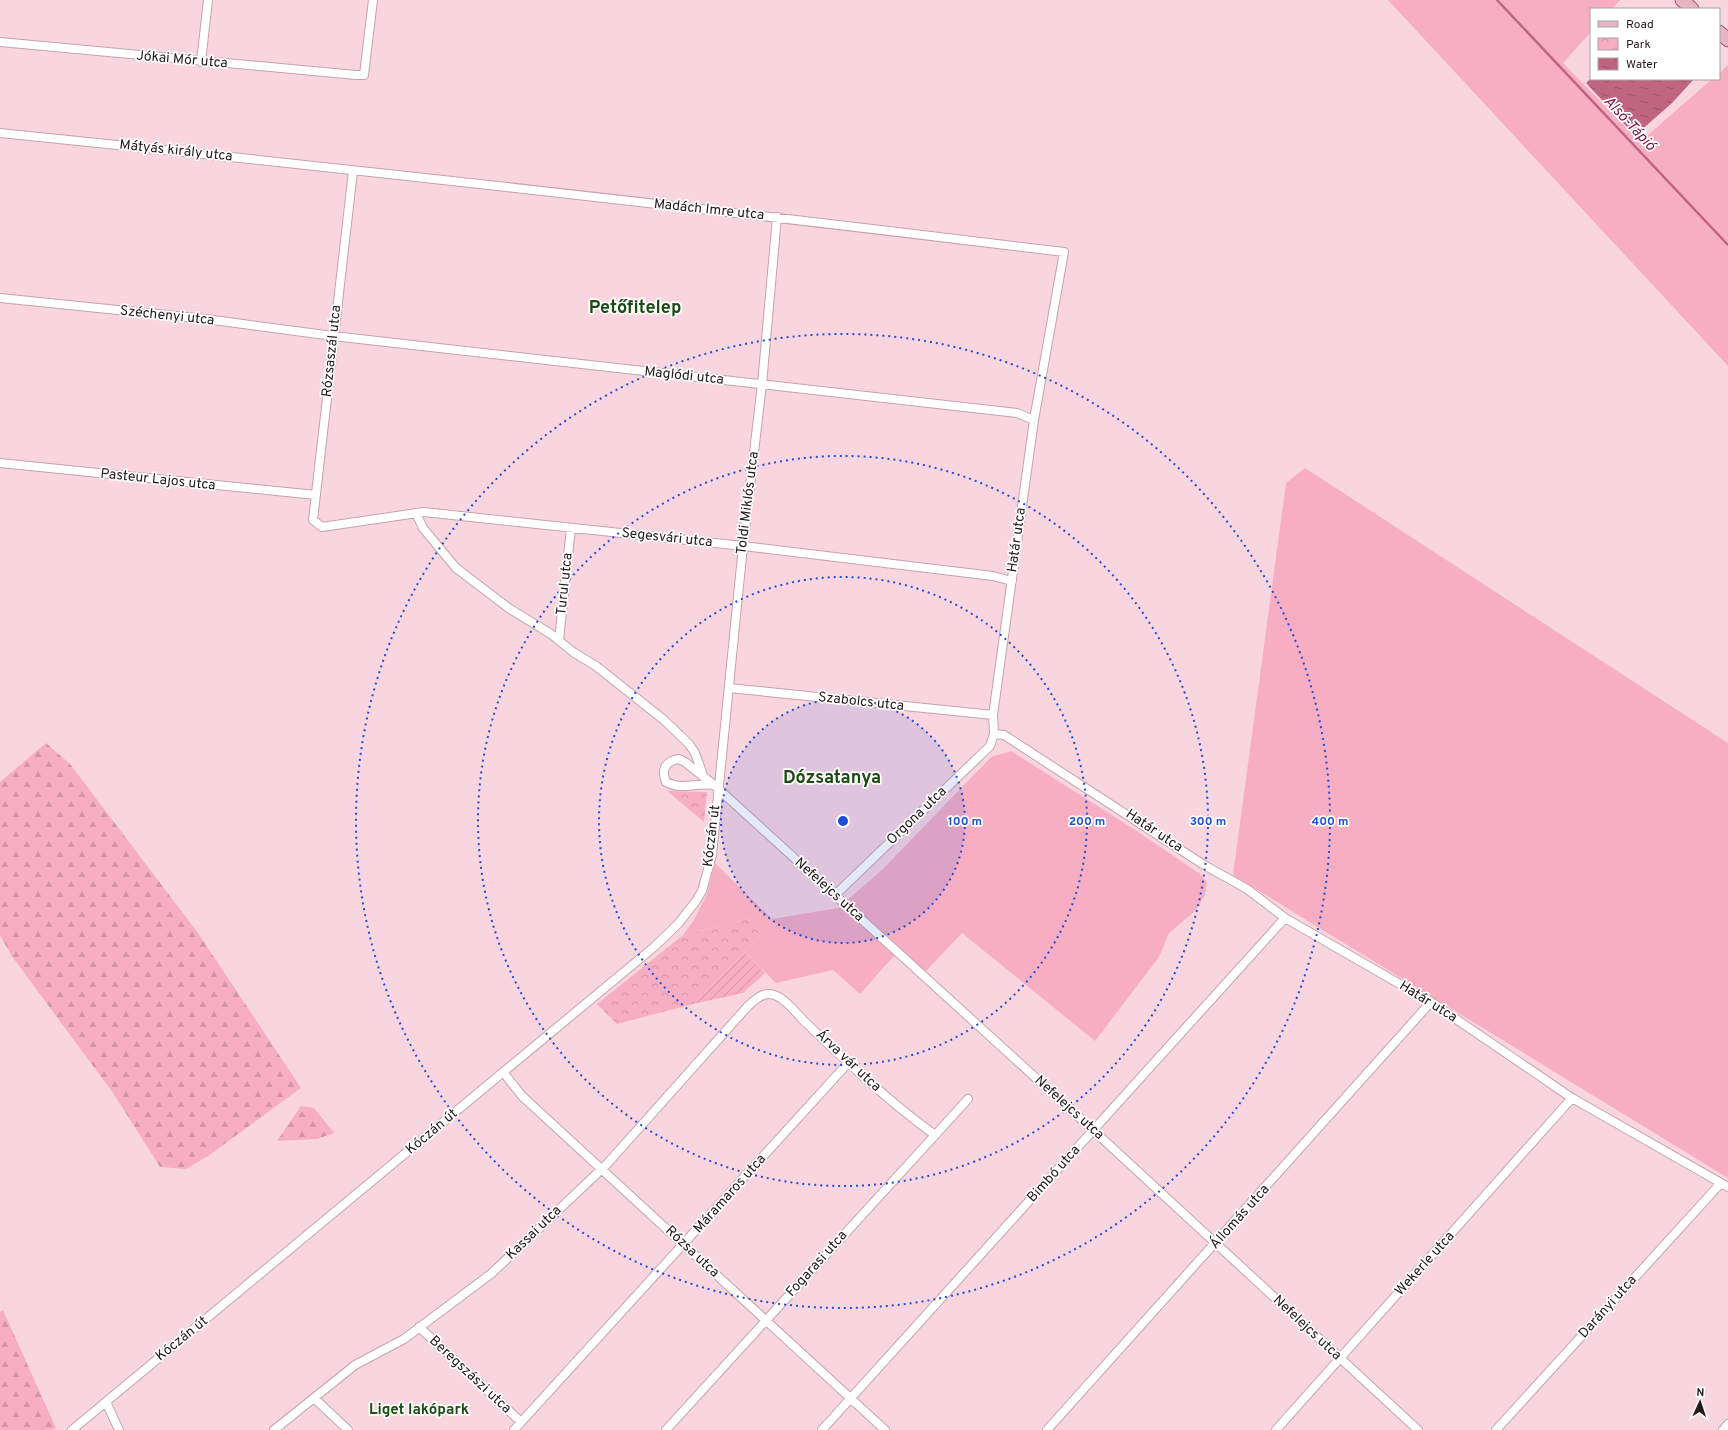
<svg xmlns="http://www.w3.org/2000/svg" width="1728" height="1430" font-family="Overpass,sans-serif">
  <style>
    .grass { fill: #f8aec2 }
    .forest { fill: url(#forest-firs) }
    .park { fill: url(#park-crowns) }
    .garden { fill: url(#garden-furrows) }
    .water { fill: url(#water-ripples) }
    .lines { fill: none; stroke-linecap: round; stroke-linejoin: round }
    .stream { stroke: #bf6481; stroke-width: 2.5 }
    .minor-casing { stroke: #c5a3ac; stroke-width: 10 }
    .primary-casing { stroke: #9a5c6f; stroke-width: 15 }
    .minor { stroke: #fff; stroke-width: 8 }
    .primary { stroke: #e8b3c3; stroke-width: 13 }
    .ring { fill: none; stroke: #1d4ed8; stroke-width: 2; stroke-dasharray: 2 4 }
    .labels { text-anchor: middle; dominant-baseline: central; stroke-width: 3.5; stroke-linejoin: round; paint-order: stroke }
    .street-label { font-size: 14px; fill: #25191c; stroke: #fff }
    .water-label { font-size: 15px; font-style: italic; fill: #831043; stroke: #fff }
    .neighbourhood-label { font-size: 15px; font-weight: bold; fill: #1b4b13; stroke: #fff }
    .district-label { font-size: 18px; font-weight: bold; fill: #1b4b13; stroke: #fff }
    .centre { fill: #1d4ed8; stroke: #fff; stroke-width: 2 }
    .ring-label { font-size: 12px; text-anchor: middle; font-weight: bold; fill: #1d4ed8; stroke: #fff; stroke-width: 3.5; stroke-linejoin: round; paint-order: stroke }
  </style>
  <defs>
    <pattern id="forest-firs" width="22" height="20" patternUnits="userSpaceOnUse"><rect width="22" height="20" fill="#f8aec2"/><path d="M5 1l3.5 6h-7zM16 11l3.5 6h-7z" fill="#d495a6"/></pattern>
    <pattern id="park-crowns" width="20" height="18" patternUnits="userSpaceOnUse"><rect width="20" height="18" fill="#f8aec2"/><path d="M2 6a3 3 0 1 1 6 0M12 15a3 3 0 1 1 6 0" fill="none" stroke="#d495a6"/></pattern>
    <pattern id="garden-furrows" width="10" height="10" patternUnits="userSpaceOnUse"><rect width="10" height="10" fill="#f8aec2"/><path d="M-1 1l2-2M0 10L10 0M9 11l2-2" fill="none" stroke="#d495a6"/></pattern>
    <pattern id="water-ripples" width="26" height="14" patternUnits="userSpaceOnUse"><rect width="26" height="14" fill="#bf6481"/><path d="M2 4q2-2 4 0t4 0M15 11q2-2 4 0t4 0" fill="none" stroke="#9b5269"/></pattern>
  </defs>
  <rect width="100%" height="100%" fill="#f9d6df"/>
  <!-- grass -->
  <path class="grass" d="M 1388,0 L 1620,0 L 1612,9 L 1591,9 L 1591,32 L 1563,63 L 1640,142 L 1712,79 L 1719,79 L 1719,73 L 1728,65 L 1728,366 Z
    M 1305,468 L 1728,743 L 1728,1178 L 1233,875 L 1286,483 Z
    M 1011,751 L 1140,833 L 1200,874 L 1207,882 L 1205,895 L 1195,911 L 1169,933 L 1159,957 L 1095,1041 L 962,933 L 925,972 L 900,949 L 860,994 L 833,970 L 776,983 L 745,952 L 762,935 L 747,919 L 683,935 L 694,920 L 707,894 L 715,863 L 772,919 L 838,908 L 883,869 L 991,757 Z"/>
  <!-- forest -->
  <path class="forest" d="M 46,743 L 70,764 L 198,933 L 301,1088 L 208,1156 L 186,1169 L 160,1167 L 113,1093 L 11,955 L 0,935 L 0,782 Z
    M 301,1106 L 314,1108 L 334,1133 L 317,1139 L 277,1141 Z
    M 3,1310 L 56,1428 L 52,1430 L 0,1430 L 0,1312 Z"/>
  <!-- park -->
  <path class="park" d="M 667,791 L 707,792 L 704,822 Z
    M 747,919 L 762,935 L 693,1004 L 617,1024 L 597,1004 L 683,935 Z"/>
  <!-- garden -->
  <path class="garden" d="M 745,952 L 765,973 L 743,993 L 693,1004 Z"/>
  <!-- water -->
  <path class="water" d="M 1591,78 L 1591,79 L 1694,79 L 1672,103 L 1638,133 L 1630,130 L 1586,83 Z"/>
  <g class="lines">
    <!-- stream -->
    <path class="stream" d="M 1497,0 L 1728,245"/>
    <!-- minor casing -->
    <g class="minor-casing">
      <path id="minor" d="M 0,42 L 356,75 L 364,75 L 373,0
        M 201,62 L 208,0
        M 0,133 C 355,169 710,209 1064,252 L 1034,420 L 993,715 L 994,734 L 990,746 L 835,895
        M 353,171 L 313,520 L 322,527 L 424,512 L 743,546 L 993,576 L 1012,581
        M 0,298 L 206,319 L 333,336 L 1017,413 L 1034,420
        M 0,463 L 316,495
        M 416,513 L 423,528 L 456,568 L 510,609 L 551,634 L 573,652 L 596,666 L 664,720 L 689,744 L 695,753 L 703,775
        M 559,640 L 571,528
        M 729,688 L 993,715
        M 994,734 L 1004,735 L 1204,865 L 1247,889 L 1285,918 L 1431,1002 L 1572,1098 L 1728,1187
        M 714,785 C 696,782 683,791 666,782 C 661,770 665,761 679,759 L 685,762 L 714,785 L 1093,1130 L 1418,1430
        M 503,1072 L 522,1096 L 885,1430
        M 419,1327 L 521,1422
        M 314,1398 L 348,1430
        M 106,1402 L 119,1430
        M 72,1430 L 654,947 L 678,924 L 696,901 L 702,891 L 712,855 L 743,546 L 762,384 L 777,217
        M 274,1430 L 355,1365 L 404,1339 L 492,1273 L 607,1164 L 748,1006 C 754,1001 760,994 769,994 C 782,994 796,1013 804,1021 C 846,1061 888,1101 935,1135
        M 514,1430 L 848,1063
        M 666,1430 L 968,1099
        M 822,1430 L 1285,918
        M 1047,1430 L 1431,1002
        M 1276,1430 L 1572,1098
        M 1496,1430 L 1720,1184
        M 1723,1430 L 1728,1424"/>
    </g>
    <!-- primary casing -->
    <g class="primary-casing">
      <path id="primary" d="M 1682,0 L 1692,9
        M 1719,32 L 1728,40"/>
    </g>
    <!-- minor -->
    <use href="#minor" class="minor"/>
    <!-- primary -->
    <use href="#primary" class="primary"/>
  </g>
  <!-- distance rings -->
  <circle cx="843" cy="821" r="122" fill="#1d4ed8" fill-opacity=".12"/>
  <g class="ring">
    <circle cx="843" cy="821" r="122"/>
    <circle cx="843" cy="821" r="244"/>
    <circle cx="843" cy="821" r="365"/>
    <circle cx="843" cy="821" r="487"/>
  </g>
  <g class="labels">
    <!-- street labels -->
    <g class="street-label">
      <text transform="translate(182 60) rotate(5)">Jókai Mór utca</text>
      <text transform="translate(176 151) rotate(6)">Mátyás király utca</text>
      <text transform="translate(709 210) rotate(6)">Madách Imre utca</text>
      <text transform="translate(167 316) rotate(6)">Széchenyi utca</text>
      <text transform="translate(332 351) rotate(-84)">Rózsaszál utca</text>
      <text transform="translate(684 376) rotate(6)">Maglódi utca</text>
      <text transform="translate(158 480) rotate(6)">Pasteur Lajos utca</text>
      <text transform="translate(748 503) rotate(-83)">Toldi Miklós utca</text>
      <text transform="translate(667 538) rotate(6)">Segesvári utca</text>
      <text transform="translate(1017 540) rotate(-82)">Határ utca</text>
      <text transform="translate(565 584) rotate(-84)">Turul utca</text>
      <text transform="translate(861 702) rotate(6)">Szabolcs utca</text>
      <text transform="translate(917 816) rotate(-44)">Orgona utca</text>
      <text transform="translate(1154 831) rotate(34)">Határ utca</text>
      <text transform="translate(712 836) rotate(-83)">Kóczán út</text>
      <text transform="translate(829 890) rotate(42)">Nefelejcs utca</text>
      <text transform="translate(1428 1002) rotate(32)">Határ utca</text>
      <text transform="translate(848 1061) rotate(43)">Árva vár utca</text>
      <text transform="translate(1069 1108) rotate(42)">Nefelejcs utca</text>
      <text transform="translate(432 1132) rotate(-40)">Kóczán út</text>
      <text transform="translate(1054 1174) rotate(-48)">Bimbó utca</text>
      <text transform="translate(730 1194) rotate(-48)">Máramaros utca</text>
      <text transform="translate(1240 1217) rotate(-48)">Állomás utca</text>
      <text transform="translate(534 1233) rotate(-44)">Kassai utca</text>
      <text transform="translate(692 1252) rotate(43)">Rózsa utca</text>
      <text transform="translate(817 1264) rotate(-48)">Fogarasi utca</text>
      <text transform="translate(1425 1264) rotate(-48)">Wekerle utca</text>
      <text transform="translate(1608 1307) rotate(-48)">Darányi utca</text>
      <text transform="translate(1307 1328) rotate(43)">Nefelejcs utca</text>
      <text transform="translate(182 1339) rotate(-39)">Kóczán út</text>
      <text transform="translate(470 1375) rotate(43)">Beregszászi utca</text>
    </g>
    <!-- water labels -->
    <g class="water-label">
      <text transform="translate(1629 124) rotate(47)">Alsó-Tápió</text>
    </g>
    <!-- neighbourhood labels -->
    <g class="neighbourhood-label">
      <text x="419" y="1410">Liget lakópark</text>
    </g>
    <!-- district labels -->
    <g class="district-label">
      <text x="635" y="308">Petőfitelep</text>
      <text x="832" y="778">Dózsatanya</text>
    </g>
  </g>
  <circle cx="843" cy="821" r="6" class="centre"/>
  <g class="ring-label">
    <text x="965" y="825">100 m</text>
    <text x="1087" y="825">200 m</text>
    <text x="1208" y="825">300 m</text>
    <text x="1330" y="825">400 m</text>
  </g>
  <!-- legend -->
  <rect x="1590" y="8" width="130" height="72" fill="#ffffff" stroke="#a8a3a4"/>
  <rect x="1598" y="21" width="20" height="6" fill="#e8b3c3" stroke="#a8a3a4"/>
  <text x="1626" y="28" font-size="12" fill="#25191c">Road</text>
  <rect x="1598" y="38" width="20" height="12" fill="url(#park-crowns)" stroke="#a8a3a4"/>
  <text x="1626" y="48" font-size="12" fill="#25191c">Park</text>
  <rect x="1598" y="58" width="20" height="12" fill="url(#water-ripples)" stroke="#a8a3a4"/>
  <text x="1626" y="68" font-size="12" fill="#25191c">Water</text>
  <!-- north arrow -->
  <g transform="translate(1700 1402) rotate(3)" stroke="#ffffff" stroke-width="3" paint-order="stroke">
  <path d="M0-3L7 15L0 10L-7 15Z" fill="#25191c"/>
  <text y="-6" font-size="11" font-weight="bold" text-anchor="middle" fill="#25191c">N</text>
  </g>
</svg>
